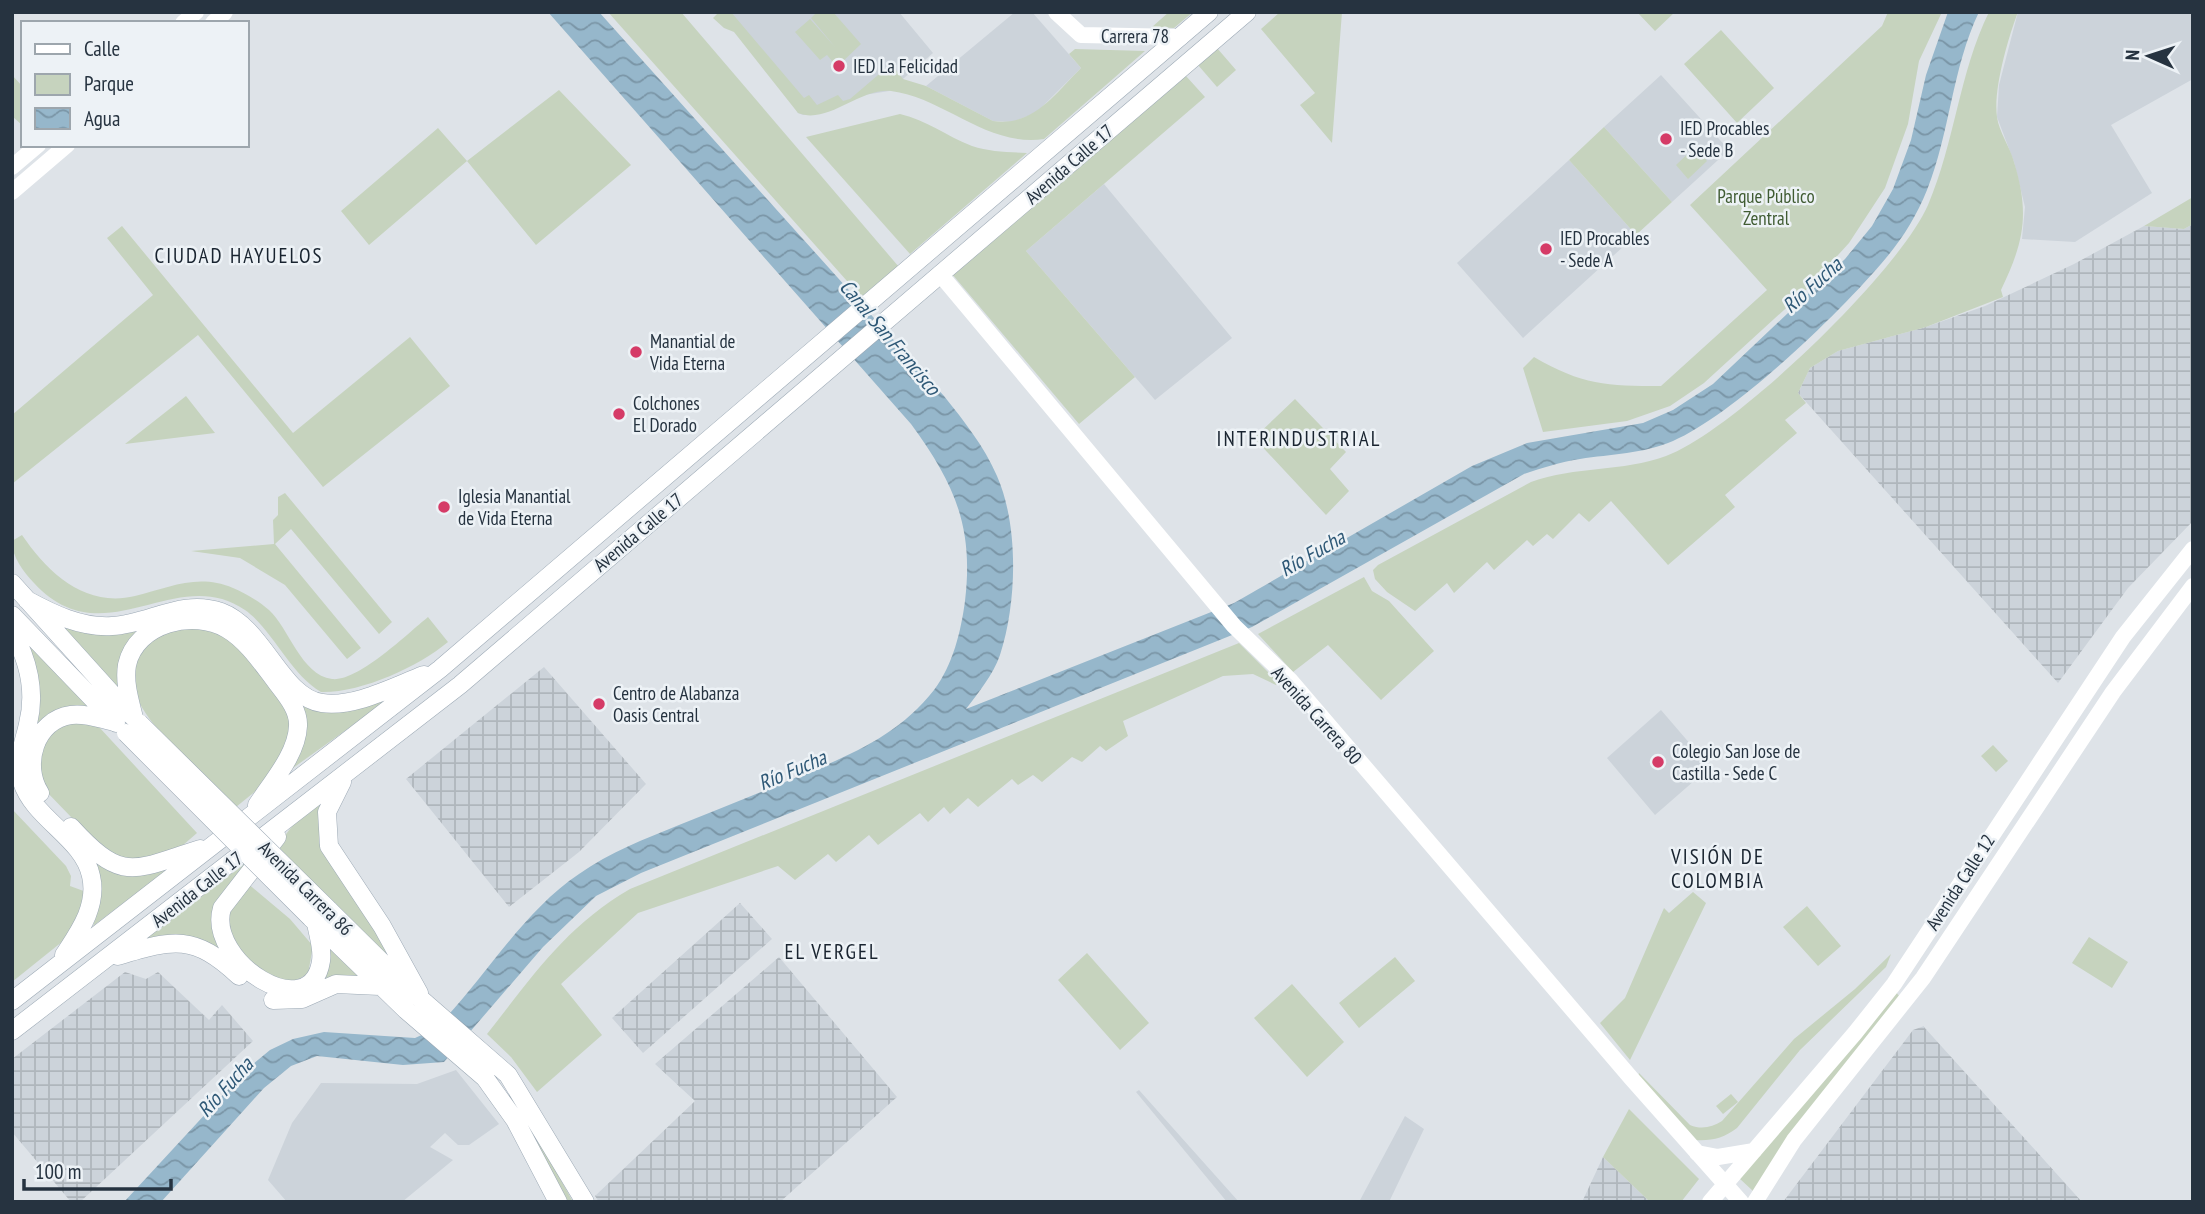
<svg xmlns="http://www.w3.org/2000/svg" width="2205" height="1214" font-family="'PT Sans Narrow',sans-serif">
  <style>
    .built { fill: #ccd3da }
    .industrial { fill: url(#industrial-grid) }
    .green { fill: #c6d3be }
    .water { fill: url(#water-waves) }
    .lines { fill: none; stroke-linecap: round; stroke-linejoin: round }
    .primary-casing { stroke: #9ca9b5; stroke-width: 19 }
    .secondary { stroke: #fff; stroke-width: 16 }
    .primary { stroke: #fff; stroke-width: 18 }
    .primary-bridge-casing { stroke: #9ca9b5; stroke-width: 19; stroke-linecap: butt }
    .primary-bridge { stroke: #fff; stroke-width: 18 }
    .poi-dot { fill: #d53b67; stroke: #edf2f6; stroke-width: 2.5 }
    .labels { text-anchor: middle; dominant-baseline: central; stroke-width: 5; stroke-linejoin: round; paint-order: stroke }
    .street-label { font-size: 19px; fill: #263340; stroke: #edf2f6 }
    .poi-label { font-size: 19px; fill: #263340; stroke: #edf2f6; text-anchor: start }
    .park-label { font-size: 19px; fill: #405c33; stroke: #edf2f6 }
    .neighbourhood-label { font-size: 21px; letter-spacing: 2px; fill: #192430; stroke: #edf2f6 }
    .water-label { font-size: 21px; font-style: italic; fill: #2e5876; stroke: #edf2f6 }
  </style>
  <defs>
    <pattern id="industrial-grid" width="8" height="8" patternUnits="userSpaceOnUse" patternTransform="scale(1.75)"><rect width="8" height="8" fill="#ccd3da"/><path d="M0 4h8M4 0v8" fill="none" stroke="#afb6bc"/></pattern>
    <pattern id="water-waves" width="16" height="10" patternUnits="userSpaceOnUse" patternTransform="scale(1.75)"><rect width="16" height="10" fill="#96b7cb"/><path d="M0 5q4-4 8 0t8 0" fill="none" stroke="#7a95a6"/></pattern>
  </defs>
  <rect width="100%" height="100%" fill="#dee3e8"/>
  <!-- built -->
  <path class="built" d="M 731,12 L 899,12 L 933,53 L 889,91 L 864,95 L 824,112 L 803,115 L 798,113 Z
    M 1015,12 L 1032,12 L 1081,68 L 1036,113 L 1012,122 L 993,121 L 926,86 Z
    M 2018,12 L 2193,12 L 2193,79 L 2111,125 L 2152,193 L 2075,242 L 2022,239 L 2025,207 L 2014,162 L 1997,117 L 1999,85 Z
    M 1661,75 L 1729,150 L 1672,202 L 1604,127 Z
    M 1569,160 L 1636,235 L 1523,338 L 1457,263 Z
    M 1104,184 L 1232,338 L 1155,400 L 1026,251 Z
    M 1661,710 L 1710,767 L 1655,815 L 1607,758 Z
    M 456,1070 L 499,1124 L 469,1145 L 458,1145 L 445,1133 L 430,1147 L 453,1160 L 402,1202 L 287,1202 L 268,1180 L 292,1123 L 321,1083 L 417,1084 Z
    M 1139,1090 L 1239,1202 L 1227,1202 L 1136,1092 Z
    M 1405,1116 L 1424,1129 L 1389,1202 L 1359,1202 Z"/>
  <!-- industrial -->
  <path class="industrial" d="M 2193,224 L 2193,521 L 2128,588 L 2058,683 L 1798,393 L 1810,368 L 1838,351 L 1926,327 L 1985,306 L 2074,264 L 2144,226 L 2184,229 Z
    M 544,667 L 646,784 L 579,852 L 509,907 L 406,779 Z
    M 740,903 L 772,939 L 643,1053 L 612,1018 Z
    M 779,957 L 897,1097 L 780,1202 L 599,1202 L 595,1196 L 695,1101 L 655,1064 Z
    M 125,972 L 146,979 L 158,972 L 209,1020 L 222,1005 L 253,1041 L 80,1202 L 71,1202 L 12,1132 L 12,1059 Z
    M 1924,1026 L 1924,1027 L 2082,1202 L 1783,1202 L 1913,1030 Z
    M 1603,1157 L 1650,1202 L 1582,1202 Z"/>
  <!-- green -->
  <path class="green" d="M 608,12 L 681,12 L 899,267 L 863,299 Z
    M 719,12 L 731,12 L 804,98 L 809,95 L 817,105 L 838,95 L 843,101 L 850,99 L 891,64 L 903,79 L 926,86 L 993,121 C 1033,127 1055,94 1081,68 L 1069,54 L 1075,49 L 1145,51 L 1044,139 C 986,147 945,98 891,91 C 859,88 828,125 798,113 L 734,32 L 724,28 L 713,18 Z
    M 817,12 L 833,12 L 861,44 L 837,67 L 827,55 L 820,60 L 795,32 L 810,19 L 835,47 L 811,18 Z
    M 1169,12 L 1193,12 L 1174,28 L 1152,27 Z
    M 1280,12 L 1342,12 L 1332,143 L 1300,105 L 1315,93 L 1261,29 Z
    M 1637,12 L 1675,12 L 1655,31 Z
    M 1888,12 L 1942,12 L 1919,61 L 1908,124 L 1885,188 L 1849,243 L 1808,288 L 1704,383 L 1670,406 L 1627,421 L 1543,432 L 1523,368 L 1534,357 C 1582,385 1607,386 1661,386 L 1767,290 L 1690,205 L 1882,26 Z
    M 1989,12 L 2018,12 C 2008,38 1993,90 1997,117 C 1999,132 2010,147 2014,162 C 2030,214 2024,242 2001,290 L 2003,297 L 1926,327 L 1838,351 L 1810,368 L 1798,393 L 1806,403 L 1785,420 L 1797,433 L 1725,495 L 1735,507 L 1668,565 L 1611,501 L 1589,522 L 1579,513 L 1553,539 L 1547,534 L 1533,546 L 1527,540 L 1494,570 L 1487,562 L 1454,593 L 1447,583 L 1415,611 L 1387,592 L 1375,579 L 1373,570 L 1378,565 L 1531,482 C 1575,466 1623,472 1666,456 C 1735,430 1899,272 1928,205 C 1955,142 1959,73 1989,12 Z
    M 1721,30 L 1774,88 L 1737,123 L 1684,64 Z
    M 1217,48 L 1236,70 L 1217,87 L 1198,65 Z
    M 12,75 L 23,87 L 23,126 L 12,116 Z
    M 1186,76 L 1205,97 L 1026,251 L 1135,377 L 1079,424 L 952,274 Z
    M 559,90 L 631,165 L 536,245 L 467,161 L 369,245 L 341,211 L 438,128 L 467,161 Z
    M 900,114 C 927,120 946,136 972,146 C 990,152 1008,152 1027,153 L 910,254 L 806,137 Z
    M 1604,127 L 1672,202 L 1636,235 L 1569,160 Z
    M 1695,147 L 1707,161 L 1688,179 L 1676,165 Z
    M 2193,197 L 2193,224 L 2184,229 L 2144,226 Z
    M 122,226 L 293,433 L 410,337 L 450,386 L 323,487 L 198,335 L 12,484 L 12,415 L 153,295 L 107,238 Z
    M 186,396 L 215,433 L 125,444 Z
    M 1295,399 L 1346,452 L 1330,469 L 1349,491 L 1326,515 L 1254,438 Z
    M 285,493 L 392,622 L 379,634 L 291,529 L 275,544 L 361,648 L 347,659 L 285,585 L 240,558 L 191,551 L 274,544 L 273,520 L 278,515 L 278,497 Z
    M 22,535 C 48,573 85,608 135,596 C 169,588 197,573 233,588 C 245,593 259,601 269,610 C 289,628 301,675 332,679 C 358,682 407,634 428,617 L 448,642 C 418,667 361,693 321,692 C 290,674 272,629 245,610 C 175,562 104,659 34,583 C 23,571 12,557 12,541 Z
    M 1364,577 L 1372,591 L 1389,601 L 1434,651 L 1381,700 L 1328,645 L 1293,672 L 1258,634 Z
    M 51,619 L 153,624 L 119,690 Z
    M 206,627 L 236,642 L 291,711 L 293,731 L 285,751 L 262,786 L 236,807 C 208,779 154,734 138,700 C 126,675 138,644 163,631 C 174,626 194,628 206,627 Z
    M 25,641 L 94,711 L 33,733 Z
    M 1239,643 L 1280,684 L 1276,685 L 1253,674 L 1223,676 L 1123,721 L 1128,736 L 1106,751 L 1100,746 L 1082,762 L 1072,757 L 1042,782 L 1033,775 L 1018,785 L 1012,779 L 978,807 L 968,798 L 950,814 L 944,807 L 928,822 L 920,813 L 878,845 L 869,835 L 836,862 L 828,854 L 795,880 L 778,866 L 638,913 L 561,984 L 602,1035 L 537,1092 L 511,1057 L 487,1034 C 533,976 565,927 630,889 Z
    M 292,693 L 320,711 L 334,713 L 388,700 L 286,773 Z
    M 74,720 L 99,727 L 197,833 L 182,846 L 160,855 L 132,861 L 102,849 L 42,787 L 38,770 L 43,742 L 50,733 Z
    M 1993,745 L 2008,761 L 1996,772 L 1981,756 Z
    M 326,800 L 319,821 L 319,843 L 399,968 L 277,846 L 293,825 Z
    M 12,809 L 66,866 L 71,876 L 70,886 L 89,893 L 68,937 L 12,982 Z
    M 253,857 L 229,885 L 226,955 L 135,947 Z
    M 92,861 L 113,872 L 171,867 L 93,926 L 97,912 Z
    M 246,882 L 290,919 L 313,946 L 308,974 L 287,985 L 264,977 L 227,935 L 227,912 Z
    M 1693,892 L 1706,903 L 1630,1060 L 1600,1023 L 1625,998 L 1664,908 L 1669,913 Z
    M 1807,906 L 1841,946 L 1818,966 L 1783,927 Z
    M 2089,937 L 2128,962 L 2112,988 L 2072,963 Z
    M 326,945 L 363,981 L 320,984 Z
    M 1087,953 L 1149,1023 L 1120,1050 L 1058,980 Z
    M 1891,954 L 1886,967 L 1800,1050 L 1737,1128 C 1724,1138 1712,1141 1695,1140 L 1637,1080 L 1639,1073 L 1690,1125 C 1702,1130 1712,1127 1722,1121 L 1794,1039 L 1855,989 Z
    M 1395,957 L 1415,981 L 1359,1028 L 1339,1003 Z
    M 1292,984 L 1344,1042 L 1307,1077 L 1254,1018 Z
    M 1894,990 L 1901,998 L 1753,1191 L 1739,1178 Z
    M 1731,1094 L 1738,1102 L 1723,1114 L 1716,1106 Z
    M 1629,1109 L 1699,1179 L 1681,1202 L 1650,1202 L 1603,1157 Z
    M 530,1124 L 573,1202 L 564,1202 L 525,1126 Z"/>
  <!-- water -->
  <path class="water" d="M 548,12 L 599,12 L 944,396 C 964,421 984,446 997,476 C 1019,526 1017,603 1000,655 C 993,675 978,693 966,709 L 1234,603 L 1472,466 L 1527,443 L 1643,423 L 1673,410 L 1713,384 L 1845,259 L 1872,226 L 1893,189 L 1911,140 L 1926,75 L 1948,12 L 1979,12 C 1952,68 1950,133 1927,190 C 1917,215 1903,238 1886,258 C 1842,311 1735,414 1673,441 C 1643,454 1611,454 1580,459 C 1560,462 1542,468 1524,474 L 1252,627 L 641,873 L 596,896 L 543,947 L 444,1062 L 403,1065 L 317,1056 L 291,1066 L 264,1088 L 161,1202 L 124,1202 L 246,1070 L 270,1050 L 293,1039 L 324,1032 L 415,1038 L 435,1029 C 484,980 521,913 579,874 C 610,852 645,839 679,825 C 720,809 761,792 802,775 C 851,755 900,734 934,690 C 953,665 961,631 965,601 C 974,526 954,483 911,424 Z"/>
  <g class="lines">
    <!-- primary casing -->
    <g class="primary-casing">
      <path id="primary" d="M 12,583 L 132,716
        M 27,600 C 53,614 81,628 112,626 C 150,624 182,598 221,612 C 264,628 282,698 322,703 C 354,708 395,686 424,675
        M 12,615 L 116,723
        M 12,631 C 28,659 36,692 28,724 C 24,743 15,762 22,782 C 34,819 83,838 91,876 C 98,906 79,932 64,955
        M 134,718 C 130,701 124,683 127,665 C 136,623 194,609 227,629 C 246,640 261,662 274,679 C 284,693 299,708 298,726 C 297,754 272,782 257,805
        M 342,782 L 327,812 L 329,846 L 382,926 L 419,993
        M 40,793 C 22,765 35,720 71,715 C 86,713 101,719 115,722
        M 71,827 C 123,884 133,870 200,849
        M 277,837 L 222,908 C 206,962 311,1028 321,961 C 323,949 318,935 316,923
        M 329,910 L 407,987 L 508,1075 L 585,1202
        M 311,918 L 406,1010 L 485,1078 L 515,1120 L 558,1202
        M 118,956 C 174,939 194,934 239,976
        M 273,1000 L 302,999 L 336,984 L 380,986
        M 12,1001 L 440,669 L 1209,12
        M 12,1031 L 460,685 L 1247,12"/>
    </g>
    <!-- secondary -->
    <path class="secondary" d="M 1056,12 L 1081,35 L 1181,37
      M 183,23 L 196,12
      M 213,23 L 225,12
      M 12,167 L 38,145
      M 12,192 L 67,145
      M 940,274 L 1234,626 L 1290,680 L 1631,1078 L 1741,1202
      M 1697,1153 L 1718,1157 L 1754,1151
      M 1710,1202 L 1855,1033 L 1894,984 L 2123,637 L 2193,549
      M 1755,1202 L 1794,1140 L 1923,978 L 2113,692 L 2193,586"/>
    <!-- primary -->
    <use href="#primary" class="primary"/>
    <!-- primary-bridge casing -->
    <g class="primary-bridge-casing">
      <path id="primary-bridge" d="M 139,723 L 329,910
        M 126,733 L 311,918"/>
    </g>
    <!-- primary-bridge -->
    <use href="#primary-bridge" class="primary-bridge"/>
  </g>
  <!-- markers -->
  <g class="poi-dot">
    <circle cx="839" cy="66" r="7"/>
    <circle cx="1666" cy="139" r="7"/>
    <circle cx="1546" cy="249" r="7"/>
    <circle cx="636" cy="352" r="7"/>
    <circle cx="619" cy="414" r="7"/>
    <circle cx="444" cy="507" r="7"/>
    <circle cx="599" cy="704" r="7"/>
    <circle cx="1658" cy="762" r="7"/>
  </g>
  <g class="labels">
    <!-- street labels -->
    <g class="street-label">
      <text x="1135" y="36">Carrera 78</text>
      <text transform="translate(1069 164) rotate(-41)">Avenida Calle 17</text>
      <text transform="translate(638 532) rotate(-40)">Avenida Calle 17</text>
      <text transform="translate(1317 715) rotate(48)">Avenida Carrera 80</text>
      <text transform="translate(1960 882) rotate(-57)">Avenida Calle 12</text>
      <text transform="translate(306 888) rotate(45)">Avenida Carrera 86</text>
      <text transform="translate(197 889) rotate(-38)">Avenida Calle 17</text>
    </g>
    <!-- poi labels -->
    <g class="poi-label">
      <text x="853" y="66">IED La Felicidad</text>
      <text x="1680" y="128">IED Procables<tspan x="1680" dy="22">- Sede B</tspan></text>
      <text x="1560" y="238">IED Procables<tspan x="1560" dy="22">- Sede A</tspan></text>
      <text x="650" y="341">Manantial de<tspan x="650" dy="22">Vida Eterna</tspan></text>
      <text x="633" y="403">Colchones<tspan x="633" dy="22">El Dorado</tspan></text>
      <text x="458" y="496">Iglesia Manantial<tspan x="458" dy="22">de Vida Eterna</tspan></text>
      <text x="613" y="693">Centro de Alabanza<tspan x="613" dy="22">Oasis Central</tspan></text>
      <text x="1672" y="751">Colegio San Jose de<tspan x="1672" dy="22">Castilla - Sede C</tspan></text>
    </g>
    <!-- park labels -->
    <g class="park-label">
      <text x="1766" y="196">Parque Público<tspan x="1766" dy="22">Zentral</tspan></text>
    </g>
    <!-- neighbourhood labels -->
    <g class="neighbourhood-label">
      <text x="239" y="255">CIUDAD HAYUELOS</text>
      <text x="1299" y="438">INTERINDUSTRIAL</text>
      <text x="1718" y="856">VISIÓN DE<tspan x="1718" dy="24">COLOMBIA</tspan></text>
      <text x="832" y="951">EL VERGEL</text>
    </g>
    <!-- water labels -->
    <g class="water-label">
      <text transform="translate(1812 285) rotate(-42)">Río Fucha</text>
      <text transform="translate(890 337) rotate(50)">Canal San Francisco</text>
      <text transform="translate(1312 553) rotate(-30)">Río Fucha</text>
      <text transform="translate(792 770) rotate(-23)">Río Fucha</text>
      <text transform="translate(225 1087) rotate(-48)">Río Fucha</text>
    </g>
  </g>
  <!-- border -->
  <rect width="2205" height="1214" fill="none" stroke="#263340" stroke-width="28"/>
  <!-- legend -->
  <rect x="21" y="21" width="228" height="126" fill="#edf2f6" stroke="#9da6ad" stroke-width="2"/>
  <rect x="35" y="44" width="35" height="10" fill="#ffffff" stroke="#9da6ad" stroke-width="2"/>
  <text x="84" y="56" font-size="21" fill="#263340">Calle</text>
  <rect x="35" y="74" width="35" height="21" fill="#c6d3be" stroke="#9da6ad" stroke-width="2"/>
  <text x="84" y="91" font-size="21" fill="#263340">Parque</text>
  <rect x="35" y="108" width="35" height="21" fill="url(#water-waves)" stroke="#9da6ad" stroke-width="2"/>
  <text x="84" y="126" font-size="21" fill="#263340">Agua</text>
  <!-- north arrow -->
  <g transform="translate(2149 56) rotate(273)" stroke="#edf2f6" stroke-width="5" paint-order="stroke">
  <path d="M0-5L12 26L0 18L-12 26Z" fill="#263340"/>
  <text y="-10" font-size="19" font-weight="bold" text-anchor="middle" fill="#263340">N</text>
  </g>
  <!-- scale -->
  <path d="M24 1179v10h147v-10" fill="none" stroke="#263340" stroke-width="3.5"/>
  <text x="35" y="1179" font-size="21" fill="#263340" stroke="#edf2f6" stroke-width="5" paint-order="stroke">100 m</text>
</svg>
